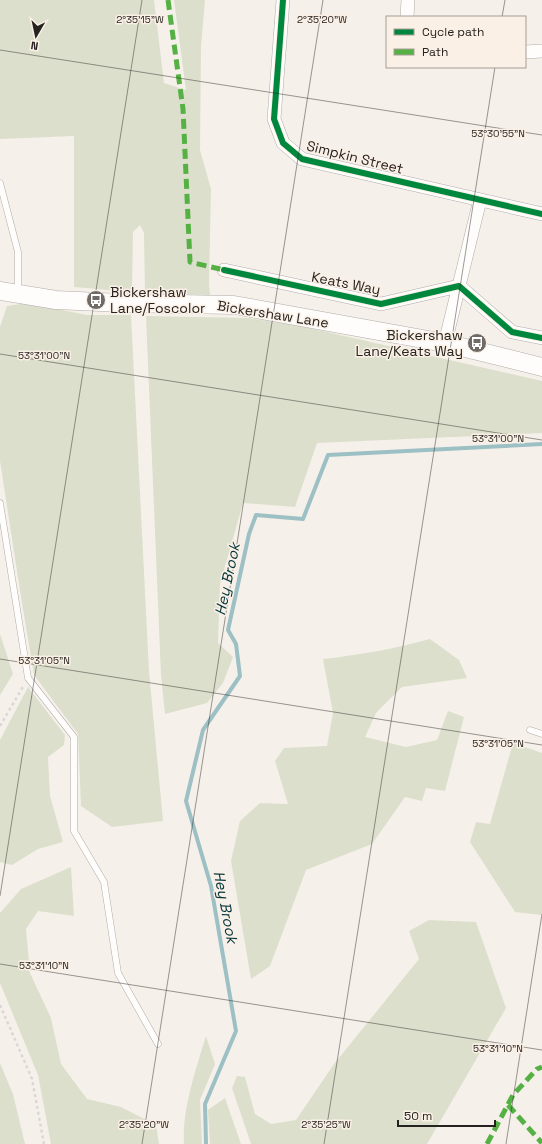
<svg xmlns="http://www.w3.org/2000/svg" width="542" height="1144" font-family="'Space Grotesk',sans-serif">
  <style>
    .green { fill: #dddfcd }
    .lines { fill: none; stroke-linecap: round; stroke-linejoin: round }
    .stream { stroke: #9cc0c4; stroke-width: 4 }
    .lane-casing { stroke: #b0aca8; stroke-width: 7 }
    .street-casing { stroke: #b0aca8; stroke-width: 14 }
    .secondary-casing { stroke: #b0aca8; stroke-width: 19 }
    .path { stroke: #dad8d6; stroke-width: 2.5; stroke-dasharray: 3 3; stroke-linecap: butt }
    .lane { stroke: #fefdfc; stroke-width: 6 }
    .street { stroke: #fefdfc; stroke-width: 13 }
    .secondary { stroke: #fefdfc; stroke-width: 18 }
    .quiet { stroke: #56b145; stroke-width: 5; stroke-dasharray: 10 5; stroke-linecap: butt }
    .cycleway-casing { stroke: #faf0e6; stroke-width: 8 }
    .cycleway { stroke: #00873e; stroke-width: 6 }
    .ticks { fill: none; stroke: #26221f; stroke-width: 1; stroke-opacity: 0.45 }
    .labels { text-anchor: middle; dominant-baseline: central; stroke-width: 3; stroke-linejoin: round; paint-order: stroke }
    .street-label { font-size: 14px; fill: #26221f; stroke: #faf0e6 }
    .poi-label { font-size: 14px; fill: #26221f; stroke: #faf0e6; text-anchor: start }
    .water-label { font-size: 15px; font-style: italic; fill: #00363c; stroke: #faf0e6 }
    .ticks-label { font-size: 10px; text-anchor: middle; fill: #26221f; stroke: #faf0e6; stroke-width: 3; stroke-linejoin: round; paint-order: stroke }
  </style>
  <rect width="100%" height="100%" fill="#f6f0ea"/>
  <!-- green -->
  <path class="green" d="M 0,0 L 154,0 L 164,83 L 186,90 L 174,0 L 205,0 L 201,46 L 200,150 L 211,189 L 209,284 L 210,295 L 145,293 L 144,233 L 140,225 L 133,232 L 132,292 L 74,287 L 74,136 L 0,139 Z
    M 27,303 L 87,315 L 131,315 L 149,671 L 163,821 L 112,827 L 81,806 L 78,734 L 34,675 L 21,597 L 0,461 L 0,327 L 7,306 Z
    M 146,316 L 248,318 L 296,325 L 542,381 L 542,433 L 317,443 L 295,507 L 243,503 L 220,584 L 218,643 L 233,657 L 223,683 L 207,703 L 165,714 L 161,675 Z
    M 0,634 L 13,674 L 0,695 Z
    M 430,639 L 459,660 L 467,678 L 402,687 L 376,713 L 365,737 L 406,747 L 437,740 L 448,711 L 464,717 L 445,791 L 426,788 L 422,801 L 405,797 L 372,844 L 306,870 L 270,966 L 251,979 L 231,861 L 240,821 L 260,803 L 288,804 L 275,761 L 284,748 L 327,746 L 333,713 L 323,659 C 359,655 394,649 430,639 Z
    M 28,687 L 65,735 L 64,745 L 48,757 L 50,796 L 63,842 L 38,849 L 12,865 L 0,862 L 0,740 Z
    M 513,743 L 542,753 L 542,915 L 515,912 L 470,842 L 476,822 L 490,824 Z
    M 71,867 L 74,916 L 38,911 L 26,929 L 30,973 L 51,1018 L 61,1064 L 87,1099 L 121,1107 L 156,1125 L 159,1144 L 51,1144 L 38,1075 L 0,983 L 0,913 L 21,889 Z
    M 429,920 L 476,922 L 506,1008 L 427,1144 L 251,1144 L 232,1088 L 237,1076 L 245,1077 L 255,1114 L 271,1124 L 296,1120 L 334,1064 L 419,959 L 409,931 Z
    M 206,1036 L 215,1064 L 200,1100 L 202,1144 L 184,1144 C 182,1109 196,1069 206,1036 Z
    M 0,1063 L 13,1094 L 25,1144 L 0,1144 Z
    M 225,1098 L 241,1144 L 210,1144 L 208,1110 Z"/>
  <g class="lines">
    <!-- stream -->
    <path class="stream" d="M 206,1144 L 205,1104 L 236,1031 L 211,886 L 186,801 L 203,730 L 240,676 L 236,644 L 228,630 L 249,534 L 256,515 L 303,519 L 328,455 L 542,444"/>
    <!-- lane casing -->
    <g class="lane-casing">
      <path id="lane" d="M 0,183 L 18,252 L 18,292
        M 0,503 L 28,678 L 74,737 L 74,831 L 104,882 L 118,973 L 158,1044
        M 530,730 L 542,734"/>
    </g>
    <!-- street casing -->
    <g class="street-casing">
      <path id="street" d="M 283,0 L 274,119 L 283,143 L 302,159 L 542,214
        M 407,17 L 408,0
        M 525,52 L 542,51
        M 224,270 L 381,304 L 459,286 L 512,332 L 542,338
        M 445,343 L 480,200"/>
    </g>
    <!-- secondary casing -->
    <g class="secondary-casing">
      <path id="secondary" d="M 0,291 L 56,300 L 122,303 L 234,305 L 445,343 L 542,367"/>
    </g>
    <!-- path -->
    <path class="path" d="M 0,726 L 24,685
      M 0,1005 L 32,1079 L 44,1144"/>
    <!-- lane -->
    <use href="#lane" class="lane"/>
    <!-- street -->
    <use href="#street" class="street"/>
    <!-- secondary -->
    <use href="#secondary" class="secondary"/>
    <!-- quiet -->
    <path class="quiet" d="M 168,0 L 183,109 L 190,262 L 224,270
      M 508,1105 L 542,1143
      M 487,1144 L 513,1095 L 537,1069 L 542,1067"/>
    <!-- cycleway casing -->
    <g class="cycleway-casing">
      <path id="cycleway" d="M 283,0 L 274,119 L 283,143 L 302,159 L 542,214
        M 224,270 L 381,304 L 459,286 L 512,332 L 542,338"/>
    </g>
    <!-- cycleway -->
    <use href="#cycleway" class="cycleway"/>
  </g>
  <!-- ticks -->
  <path class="ticks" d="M 502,17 L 505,0M 0,50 L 542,135M 0,354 L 542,440M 0,659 L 542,745M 0,896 L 142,0M 0,964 L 542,1050M 142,1144 L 323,0M 324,1144 L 495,67M 506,1144 L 542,914"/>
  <!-- icons -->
  <defs>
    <g id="bus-disc" transform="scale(1)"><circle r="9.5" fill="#6f6a66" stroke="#faf0e6"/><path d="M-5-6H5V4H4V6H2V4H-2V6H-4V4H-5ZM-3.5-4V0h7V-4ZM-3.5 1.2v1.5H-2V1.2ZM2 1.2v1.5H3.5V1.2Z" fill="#fff"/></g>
  </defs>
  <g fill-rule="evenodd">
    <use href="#bus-disc" x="96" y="300"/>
    <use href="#bus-disc" x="477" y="343"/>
  </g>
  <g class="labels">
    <!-- street labels -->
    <g class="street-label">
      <text transform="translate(355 157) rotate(14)">Simpkin Street</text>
      <text transform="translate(346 283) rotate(11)">Keats Way</text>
      <text transform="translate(273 314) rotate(9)">Bickershaw Lane</text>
    </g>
    <!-- poi labels -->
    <g class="poi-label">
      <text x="110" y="292">Bickershaw<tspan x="110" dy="16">Lane/Foscolor</tspan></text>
      <text x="463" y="335" text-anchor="end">Bickershaw<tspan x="463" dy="16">Lane/Keats Way</tspan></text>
    </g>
    <!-- water labels -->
    <g class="water-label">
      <text transform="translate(227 579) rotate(-78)">Hey Brook</text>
      <text transform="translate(226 907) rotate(79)">Hey Brook</text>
    </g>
  </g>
  <g class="ticks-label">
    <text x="140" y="23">2°35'15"W</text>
    <text x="322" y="23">2°35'20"W</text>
    <text x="498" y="137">53°30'55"N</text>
    <text x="44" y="359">53°31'00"N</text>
    <text x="498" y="442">53°31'00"N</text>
    <text x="44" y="664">53°31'05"N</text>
    <text x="498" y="747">53°31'05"N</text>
    <text x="44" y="969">53°31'10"N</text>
    <text x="498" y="1052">53°31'10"N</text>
    <text x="144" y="1128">2°35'20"W</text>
    <text x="326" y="1128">2°35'25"W</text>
  </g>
  <!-- legend -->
  <rect x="386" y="16" width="140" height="52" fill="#faf0e6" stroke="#a59e96"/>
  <rect x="394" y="29" width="20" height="6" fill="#00873e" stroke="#a59e96"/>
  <text x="422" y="36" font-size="12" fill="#26221f">Cycle path</text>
  <rect x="394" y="49" width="20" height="6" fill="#56b145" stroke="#a59e96"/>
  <text x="422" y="56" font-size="12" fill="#26221f">Path</text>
  <!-- north arrow -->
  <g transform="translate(36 36) rotate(189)" stroke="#faf0e6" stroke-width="3" paint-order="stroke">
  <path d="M0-3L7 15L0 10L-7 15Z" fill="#26221f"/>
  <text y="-6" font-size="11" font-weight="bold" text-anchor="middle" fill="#26221f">N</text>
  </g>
  <!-- scale -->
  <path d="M398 1120v6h97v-6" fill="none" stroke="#26221f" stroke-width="2"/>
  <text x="404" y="1120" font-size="12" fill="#26221f" stroke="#faf0e6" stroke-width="3" paint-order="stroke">50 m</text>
</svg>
